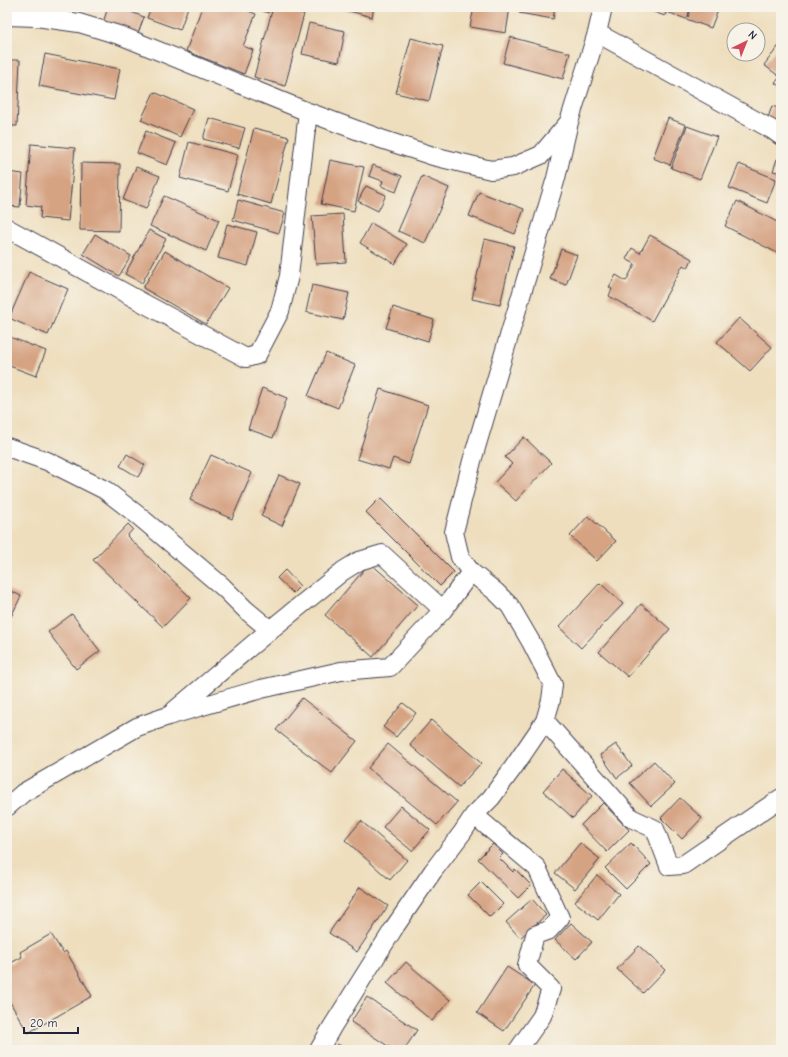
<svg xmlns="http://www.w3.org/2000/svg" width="788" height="1057" font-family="'Comic Neue',sans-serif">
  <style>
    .building { fill: #d5a282 }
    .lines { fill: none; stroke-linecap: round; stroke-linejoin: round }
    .minor-casing { stroke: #413e4e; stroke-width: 20 }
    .minor { stroke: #fff; stroke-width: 18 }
  </style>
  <rect width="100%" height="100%" fill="#f7f3e8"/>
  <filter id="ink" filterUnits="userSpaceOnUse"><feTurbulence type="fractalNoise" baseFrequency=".025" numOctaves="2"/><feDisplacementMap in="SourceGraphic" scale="8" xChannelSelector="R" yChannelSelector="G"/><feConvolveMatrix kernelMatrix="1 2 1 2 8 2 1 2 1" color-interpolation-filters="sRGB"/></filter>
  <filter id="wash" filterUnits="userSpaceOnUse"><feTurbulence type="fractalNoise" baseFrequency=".012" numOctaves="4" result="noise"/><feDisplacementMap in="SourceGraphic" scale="16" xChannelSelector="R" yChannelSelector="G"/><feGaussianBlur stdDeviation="0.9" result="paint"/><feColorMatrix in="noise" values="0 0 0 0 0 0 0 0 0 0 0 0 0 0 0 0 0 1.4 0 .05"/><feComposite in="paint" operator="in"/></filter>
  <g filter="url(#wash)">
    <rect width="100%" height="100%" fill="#eedebd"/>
    <g id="blocks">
      <!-- building -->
      <path class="building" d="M 108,7 L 118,7 L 144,17 L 137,36 L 103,23 Z
        M 151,7 L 188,7 L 180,30 L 147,18 Z
        M 202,7 L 238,7 L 256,14 L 243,46 L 253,50 L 244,74 L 186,51 Z
        M 253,7 L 270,7 L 268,13 Z
        M 273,7 L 278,7 L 304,14 L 285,86 L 254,77 Z
        M 334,7 L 374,7 L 372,17 Z
        M 474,7 L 510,7 L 506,33 L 470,27 Z
        M 520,7 L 555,7 L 553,19 L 519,13 Z
        M 649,7 L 667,7 L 665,16 L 648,10 Z
        M 668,7 L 690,7 L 688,17 L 691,7 L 719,7 L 711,28 L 667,12 Z
        M 309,23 L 345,31 L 339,62 L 302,54 Z
        M 510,37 L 570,53 L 563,79 L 503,63 Z
        M 411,38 L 443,46 L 429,101 L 396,93 Z
        M 781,43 L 781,87 L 775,83 L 780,77 L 764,65 Z
        M 45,54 L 120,69 L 114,100 L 39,86 Z
        M 7,60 L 20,60 L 17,126 L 7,126 Z
        M 154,92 L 193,109 L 180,137 L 141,120 Z
        M 772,106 L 781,109 L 781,121 L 779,125 L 767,121 Z
        M 209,118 L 245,128 L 239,148 L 203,139 Z
        M 668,118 L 686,125 L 670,165 L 653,158 Z
        M 687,126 L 717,137 L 700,179 L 671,168 Z
        M 254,128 L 289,137 L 271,204 L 237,194 Z
        M 146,131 L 176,143 L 167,165 L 137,153 Z
        M 189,142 L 238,155 L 228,191 L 180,178 Z
        M 31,144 L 75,148 L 68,221 L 40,218 L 41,207 L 26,205 Z
        M 777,159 L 781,160 L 781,173 L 773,171 Z
        M 330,160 L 364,167 L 354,211 L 321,204 Z
        M 81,163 L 120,164 L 119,231 L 80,230 Z
        M 739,164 L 776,179 L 767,203 L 729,188 Z
        M 373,165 L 402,176 L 396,192 L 381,186 L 383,181 L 369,176 Z
        M 136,167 L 160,176 L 146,209 L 123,200 Z
        M 7,172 L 23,174 L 20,207 L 7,206 Z
        M 422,176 L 449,188 L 425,243 L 398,231 Z
        M 366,186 L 386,195 L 378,211 L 358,201 Z
        M 479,192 L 524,209 L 515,234 L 469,216 Z
        M 164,196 L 219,220 L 206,251 L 150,226 Z
        M 238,200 L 285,213 L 279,233 L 233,220 Z
        M 737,201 L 781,224 L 781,255 L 725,226 Z
        M 343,214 L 346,262 L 316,264 L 312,216 Z
        M 371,223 L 407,244 L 395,264 L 360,243 Z
        M 227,224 L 257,232 L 248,266 L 218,258 Z
        M 149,230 L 166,239 L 142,283 L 125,274 Z
        M 95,234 L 131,256 L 119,276 L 83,254 Z
        M 650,235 L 692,259 L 688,268 L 683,265 L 652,321 L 609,296 L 612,289 L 609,287 L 616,275 L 626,281 L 635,264 L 626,259 L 632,248 L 640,253 Z
        M 485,239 L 514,246 L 500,305 L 472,299 Z
        M 561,249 L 577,255 L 566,285 L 550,279 Z
        M 165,251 L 228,288 L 206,324 L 143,288 Z
        M 29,272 L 68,289 L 48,335 L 9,318 Z
        M 312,285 L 349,293 L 343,320 L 306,312 Z
        M 393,307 L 434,320 L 428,341 L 386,328 Z
        M 739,318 L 772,347 L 750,371 L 717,342 Z
        M 7,336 L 46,351 L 36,376 L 7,365 Z
        M 326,353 L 355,365 L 338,408 L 308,396 Z
        M 262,388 L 287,398 L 273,438 L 248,429 Z
        M 380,389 L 428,405 L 409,464 L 393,458 L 389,469 L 357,459 Z
        M 524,437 L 551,463 L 516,501 L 495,482 L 512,464 L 505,457 Z
        M 127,454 L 145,465 L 138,477 L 120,466 Z
        M 211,455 L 252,473 L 232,519 L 190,500 Z
        M 279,475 L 300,484 L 282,526 L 261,516 Z
        M 380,498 L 454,572 L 440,586 L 366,512 Z
        M 588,516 L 616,541 L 597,561 L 570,536 Z
        M 128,524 L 133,529 L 127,536 L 191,598 L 163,627 L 93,560 Z
        M 370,563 L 418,605 L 373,657 L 325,615 Z
        M 285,570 L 300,586 L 293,593 L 277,578 Z
        M 600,583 L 623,604 L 581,648 L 559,627 Z
        M 7,589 L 21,596 L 7,625 Z
        M 641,604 L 670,629 L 628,677 L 599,652 Z
        M 72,614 L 100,651 L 76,669 L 48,632 Z
        M 302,698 L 357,741 L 332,773 L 276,730 Z
        M 403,703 L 416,713 L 396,737 L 383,727 Z
        M 431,720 L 481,763 L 459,787 L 410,745 Z
        M 388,744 L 457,802 L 437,825 L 368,768 Z
        M 616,744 L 632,766 L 617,778 L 600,755 Z
        M 654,761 L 675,784 L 651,806 L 630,783 Z
        M 562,769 L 592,796 L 573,818 L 543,791 Z
        M 680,798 L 702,818 L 682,839 L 661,818 Z
        M 603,803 L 629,830 L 607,852 L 581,825 Z
        M 401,806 L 430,830 L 412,851 L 383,827 Z
        M 361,821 L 407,860 L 390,880 L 345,840 Z
        M 580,843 L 600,859 L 575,889 L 555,873 Z
        M 631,843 L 651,864 L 626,889 L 605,868 Z
        M 493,844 L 503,854 L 499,858 L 513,872 L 515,869 L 531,885 L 518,898 L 478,859 Z
        M 597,875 L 619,894 L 598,920 L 575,902 Z
        M 481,882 L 503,904 L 490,917 L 468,895 Z
        M 360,887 L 388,906 L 357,952 L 329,933 Z
        M 532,899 L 546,915 L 520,938 L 506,922 Z
        M 571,923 L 592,942 L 576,959 L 555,940 Z
        M 51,934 L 63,953 L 66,951 L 92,996 L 28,1033 L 7,997 L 7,965 L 22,957 L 20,952 Z
        M 639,946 L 665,970 L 643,993 L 617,969 Z
        M 406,962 L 450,1000 L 432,1021 L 387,983 Z
        M 507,967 L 535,985 L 504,1031 L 477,1013 Z
        M 367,997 L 417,1030 L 404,1050 L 394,1050 L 351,1022 Z
        M 337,1044 L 350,1050 L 334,1050 Z"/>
    </g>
  </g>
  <g filter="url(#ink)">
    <use href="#blocks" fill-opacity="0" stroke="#413e4e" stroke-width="1"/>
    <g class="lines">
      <!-- minor casing -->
      <g class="minor-casing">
        <path id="minor" d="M 7,16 L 36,17 L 79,23 L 122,36 L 308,112 L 381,139 L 433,156 L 491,170 L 513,167 L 541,155 L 569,122 L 597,33 L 603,7
          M 597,33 L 771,129 L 781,136
          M 7,228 L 147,305 L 246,358 L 257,355 L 280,311 L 289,276 L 300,180 L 308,112
          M 7,447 L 47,461 L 105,490 L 140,517 L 223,587 L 246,610 L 270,630
          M 174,711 L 270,630 L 343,571 L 359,561 L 382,554 L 443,610
          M 545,721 L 631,818 L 655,829 L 669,866 L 683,865 L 781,798
          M 7,807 L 23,793 L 137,727 L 168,716 L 261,689 L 341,671 L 390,667 L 443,610 L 471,572
          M 474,815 L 537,868 L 560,918 L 549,930 L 535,935 L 527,965 L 551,989 L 542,1016 L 518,1050
          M 319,1050 L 332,1027 L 362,979 L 396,925 L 433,871 L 462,833 L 474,815 L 491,798 L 513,768 L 545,721 L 551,700 L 553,685 L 531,642 L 510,606 L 496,592 L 471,572 L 460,557 L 454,532 L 472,461 L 556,178 L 569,122"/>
      </g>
      <!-- minor -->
      <use href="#minor" class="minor"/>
    </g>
  </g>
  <!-- margin -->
  <rect width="788" height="1057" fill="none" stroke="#f7f3e8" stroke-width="24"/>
  <!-- north arrow -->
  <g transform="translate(746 42) rotate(43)"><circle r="19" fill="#f7f3e8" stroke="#a29fa3"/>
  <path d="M0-3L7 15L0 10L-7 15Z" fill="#d1495b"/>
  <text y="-6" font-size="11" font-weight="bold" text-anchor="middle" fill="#22223b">N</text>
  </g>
  <!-- scale -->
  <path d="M24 1027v6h54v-6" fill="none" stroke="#22223b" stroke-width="2"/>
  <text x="30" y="1027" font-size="12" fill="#22223b" stroke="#f7f3e8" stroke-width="3" paint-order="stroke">20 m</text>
</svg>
